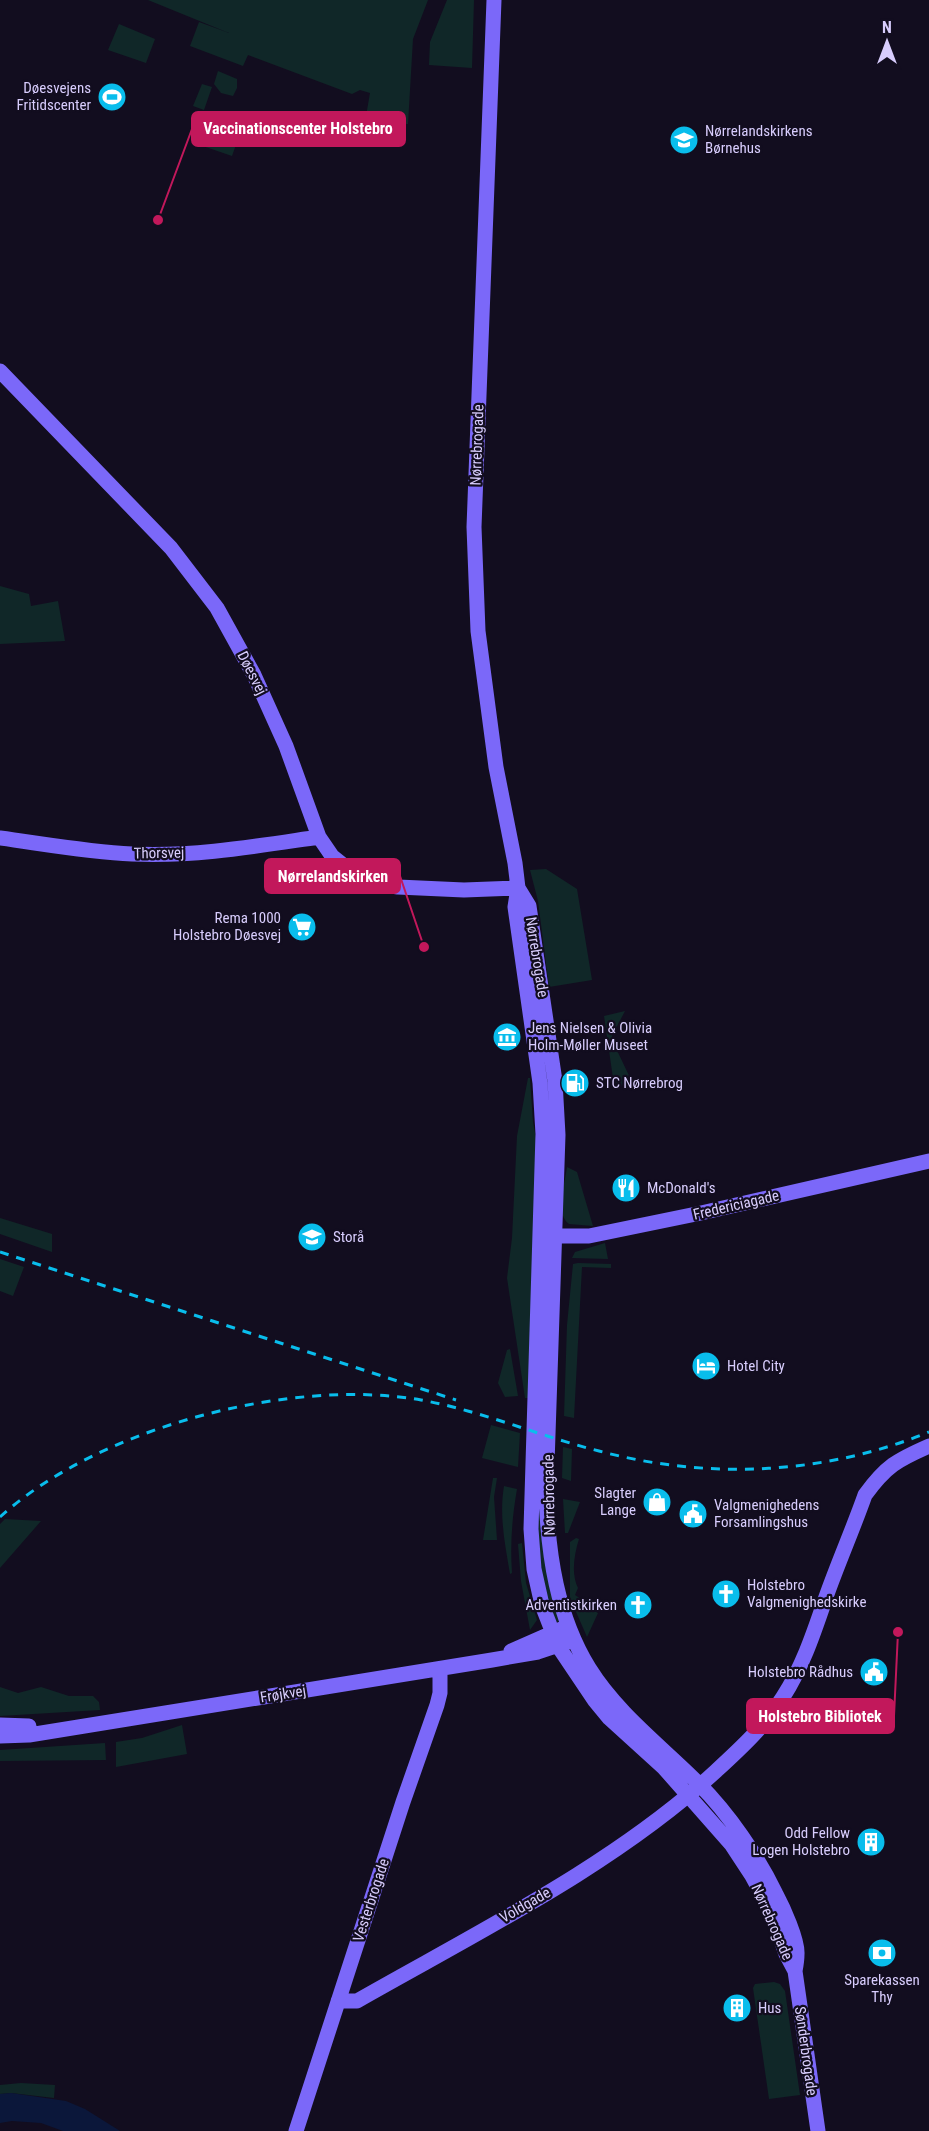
<svg xmlns="http://www.w3.org/2000/svg" width="929" height="2131" font-family="'Roboto Condensed',sans-serif">
  <style>
    .green { fill: #102728 }
    .water { fill: #0b173a }
    .lines { fill: none; stroke-linecap: round; stroke-linejoin: round }
    .secondary { stroke: #7b68f9; stroke-width: 15 }
    .rail { stroke: #09bdec; stroke-width: 3; stroke-dasharray: 9 8; stroke-linecap: butt }
    .labels { text-anchor: middle; dominant-baseline: central; stroke-width: 4.5; stroke-linejoin: round; paint-order: stroke }
    .poi-label { font-size: 15px; fill: #d8cdfd; stroke: #120d1f; text-anchor: start }
    .street-label { font-size: 15px; fill: #d8cdfd; stroke: #120d1f }
    .leader { fill: none; stroke: #c2185b; stroke-width: 2 }
    .callout-dot { fill: #c2185b; stroke: #120d1f; stroke-width: 2 }
    .callout { fill: #c2185b; stroke: #c2185b; stroke-width: 2 }
    .callout-label { font-size: 16px; text-anchor: middle; font-weight: bold; fill: #fff }
  </style>
  <rect width="100%" height="100%" fill="#120d1f"/>
  <!-- green -->
  <path class="green" d="M 148,0 L 428,0 L 413,39 L 408,124 L 372,124 L 366,116 L 370,93 L 360,90 L 352,94 L 248,55 L 243,66 L 190,46 L 199,22 L 229,33 Z
    M 447,0 L 474,0 L 472,68 L 429,65 L 430,42 Z
    M 119,24 L 155,39 L 146,63 L 108,50 Z
    M 218,71 L 237,79 L 237,88 L 233,96 L 221,93 L 214,84 Z
    M 202,84 L 212,87 L 204,110 L 193,106 Z
    M 201,125 L 238,139 L 232,156 L 194,143 Z
    M 0,586 L 29,594 L 31,606 L 58,601 L 65,641 L 0,644 Z
    M 546,869 L 577,889 L 592,980 L 549,987 L 538,901 L 530,870 Z
    M 625,1011 L 612,1036 L 612,1040 L 634,1086 L 614,1085 L 604,1016 Z
    M 528,1078 L 530,1078 L 533,1122 L 537,1144 L 528,1398 L 525,1398 L 507,1278 L 512,1238 L 517,1136 Z
    M 567,1167 L 577,1172 L 593,1226 L 569,1224 C 554,1213 565,1184 567,1167 Z
    M 0,1218 L 52,1234 L 52,1252 L 0,1234 Z
    M 605,1243 L 608,1259 L 572,1258 L 575,1252 Z
    M 0,1259 L 24,1267 L 13,1296 L 0,1291 Z
    M 578,1263 L 611,1264 L 611,1268 L 582,1267 L 574,1418 L 564,1416 L 567,1325 L 573,1264 Z
    M 510,1349 L 518,1396 L 505,1397 L 498,1383 L 507,1350 Z
    M 491,1425 L 520,1433 L 518,1467 L 482,1458 Z
    M 563,1447 L 572,1449 L 571,1481 L 562,1478 Z
    M 493,1478 L 497,1478 L 494,1497 L 497,1540 L 483,1540 Z
    M 504,1486 L 517,1489 C 512,1518 510,1544 512,1573 L 510,1574 C 505,1544 499,1516 504,1486 Z
    M 541,1491 L 559,1621 L 558,1622 L 554,1620 L 542,1581 L 536,1527 Z
    M 563,1499 L 580,1502 L 568,1533 L 565,1533 Z
    M 5,1519 L 41,1521 L 0,1568 L 0,1524 Z
    M 576,1538 L 579,1539 C 574,1555 571,1574 578,1588 L 575,1595 L 581,1599 L 577,1604 L 584,1610 L 587,1606 L 598,1613 L 587,1637 L 570,1598 L 570,1542 Z
    M 522,1543 L 526,1583 L 537,1620 L 530,1630 L 521,1581 L 518,1544 Z
    M 0,1687 L 18,1693 L 41,1687 L 69,1696 L 93,1696 L 99,1702 L 100,1710 L 0,1716 Z
    M 182,1725 L 187,1754 L 116,1767 L 116,1742 L 142,1738 Z
    M 105,1743 L 106,1760 L 0,1761 L 0,1750 Z
    M 774,1982 L 780,1984 L 785,1991 L 800,2095 L 769,2099 L 753,1988 L 755,1984 Z
    M 21,2083 L 55,2085 L 54,2098 L 11,2093 L 0,2094 L 0,2085 Z"/>
  <!-- water -->
  <path class="water" d="M 11,2093 L 66,2101 L 85,2109 L 120,2131 L 63,2131 L 41,2123 L 12,2121 L 0,2123 L 0,2094 Z"/>
  <g class="lines">
    <!-- secondary -->
    <path class="secondary" d="M 494,0 L 474,527 L 478,631 L 496,767 L 515,863 L 518,888 L 515,907 L 540,1083 L 543,1134 L 531,1529 L 534,1569 L 542,1605 L 558,1646 L 595,1701 L 609,1718 L 664,1768 L 731,1844 L 752,1876 L 771,1911 L 786,1954 L 795,1971
      M 0,371 L 171,548 L 217,608 L 254,675 L 286,746 L 319,837 L 332,856 L 357,876 L 373,883 L 398,887 L 464,890 L 518,888
      M 0,838 C 44,844 88,852 132,854 C 195,857 257,846 319,837
      M 518,888 L 529,906 L 555,1081 L 558,1135 L 546,1494 C 548,1555 557,1616 589,1668 C 617,1713 661,1746 698,1783 C 729,1814 757,1855 776,1894 C 783,1907 798,1940 797,1954 C 797,1959 796,1966 795,1971 L 818,2131
      M 547,1236 L 589,1236 L 701,1213 L 929,1161
      M 511,1651 L 561,1629
      M 0,1725 L 29,1726
      M 0,1736 L 29,1735 L 492,1660 L 538,1652 L 568,1642
      M 338,2001 L 357,2001 C 478,1932 614,1865 716,1771 C 741,1748 765,1726 783,1697 C 803,1666 814,1632 826,1597 C 838,1563 853,1529 865,1495 C 886,1466 897,1460 929,1446
      M 296,2131 L 403,1802 L 437,1705 L 440,1693 L 440,1669"/>
    <!-- rail -->
    <path class="rail" d="M 0,1252 L 456,1400
      M 0,1517 C 98,1428 290,1377 421,1400 C 482,1411 539,1436 599,1451 C 708,1480 824,1475 929,1432"/>
  </g>
  <!-- icons -->
  <defs>
    <g id="stadium-disc" transform="scale(1.5)"><circle r="9.5" fill="#09bdec" stroke="#120d1f"/><path d="M0-5a6.5 5 0 1 0 0 10a6.5 5 0 1 0 0-10ZM-3.5-1.8h7v3.6h-7Z" fill="#fff"/></g>
    <g id="school-disc" transform="scale(1.5)"><circle r="9.5" fill="#09bdec" stroke="#120d1f"/><path d="M0-5L7-2L0 1L-7-2ZM-4 1L0 2.5L4 1V4Q0 6-4 4Z" fill="#fff"/></g>
    <g id="supermarket-disc" transform="scale(1.5)"><circle r="9.5" fill="#09bdec" stroke="#120d1f"/><path d="M-6-5.5h2.5l.6 2H6L4.5 2H-2.5L-4.4-4H-6ZM-1.5 3.2a1.3 1.3 0 1 0 .1 0ZM3 3.2a1.3 1.3 0 1 0 .1 0Z" fill="#fff"/></g>
    <g id="museum-disc" transform="scale(1.5)"><circle r="9.5" fill="#09bdec" stroke="#120d1f"/><path d="M0-6L6-3V-2H-6V-3ZM-5-1h2V3h-2ZM-1-1h2V3h-2ZM3-1h2V3H3ZM-6 4H6V6H-6Z" fill="#fff"/></g>
    <g id="fuel-disc" transform="scale(1.5)"><circle r="9.5" fill="#09bdec" stroke="#120d1f"/><path d="M-5.5-6h7V0h2V4h1.3V-2.5L3-4.5l.8-.8L6-3V5H2.5V1h-1V6h-7ZM-4.2-4.7v3.2H.2V-4.7Z" fill="#fff"/></g>
    <g id="restaurant-disc" transform="scale(1.5)"><circle r="9.5" fill="#09bdec" stroke="#120d1f"/><path d="M-5-6h1v4h1v-4h1v4h1v-4h1v5L-1.5 .5V6h-2V.5L-5-1ZM5-6V6H3V1.5H1.5Q1.5-4 5-6Z" fill="#fff"/></g>
    <g id="hotel-disc" transform="scale(1.5)"><circle r="9.5" fill="#09bdec" stroke="#120d1f"/><path d="M-6-4.5h1.5V1H6V5H4.5V3h-9V5H-6ZM-4 0a1.8 1.8 0 1 1 3.6 0ZM.5 0V-2.5h3Q6-2.5 6 0Z" fill="#fff"/></g>
    <g id="shop-disc" transform="scale(1.5)"><circle r="9.5" fill="#09bdec" stroke="#120d1f"/><path d="M-5-2.5h2.3a2.7 3.5 0 0 1 5.4 0H5L5.5 6h-11ZM-1.5-2.5h3a1.5 2.3 0 0 0-3 0Z" fill="#fff"/></g>
    <g id="civic-disc" transform="scale(1.5)"><circle r="9.5" fill="#09bdec" stroke="#120d1f"/><path d="M-.6-6.5H3V-4.5H.6V-3L4-1V1h2V6H-6V1h2V-1L-.6-3ZM-1.2 2.5V6h2.4V2.5Z" fill="#fff"/></g>
    <g id="church-disc" transform="scale(1.5)"><circle r="9.5" fill="#09bdec" stroke="#120d1f"/><path d="M-1.2-6h2.4v3.5h3.3v2.4h-3.3V6h-2.4V-.1h-3.3v-2.4h3.3Z" fill="#fff"/></g>
    <g id="building-disc" transform="scale(1.5)"><circle r="9.5" fill="#09bdec" stroke="#120d1f"/><path d="M-4-6H4V6H1V3H-1V6H-4ZM-2.5-4.3h1.7v1.8h-1.7ZM.8-4.3h1.7v1.8H.8ZM-2.5-1h1.7V.8h-1.7ZM.8-1h1.7V.8H.8Z" fill="#fff"/></g>
    <g id="bank-disc" transform="scale(1.5)"><circle r="9.5" fill="#09bdec" stroke="#120d1f"/><path d="M-6-4H6V4H-6ZM0-2.3a2.3 2.3 0 1 0 0 4.6a2.3 2.3 0 1 0 0-4.6Z" fill="#fff"/></g>
  </defs>
  <g fill-rule="evenodd">
    <use href="#stadium-disc" x="112" y="97"/>
    <use href="#school-disc" x="684" y="140"/>
    <use href="#supermarket-disc" x="302" y="927"/>
    <use href="#museum-disc" x="507" y="1037"/>
    <use href="#fuel-disc" x="575" y="1083"/>
    <use href="#restaurant-disc" x="626" y="1188"/>
    <use href="#school-disc" x="312" y="1237"/>
    <use href="#hotel-disc" x="706" y="1366"/>
    <use href="#shop-disc" x="657" y="1502"/>
    <use href="#civic-disc" x="693" y="1514"/>
    <use href="#church-disc" x="726" y="1594"/>
    <use href="#church-disc" x="638" y="1605"/>
    <use href="#civic-disc" x="874" y="1672"/>
    <use href="#building-disc" x="871" y="1842"/>
    <use href="#bank-disc" x="882" y="1953"/>
    <use href="#building-disc" x="737" y="2008"/>
  </g>
  <g class="labels">
    <!-- poi labels -->
    <g class="poi-label">
      <text x="91" y="88" text-anchor="end">Døesvejens<tspan x="91" dy="17">Fritidscenter</tspan></text>
      <text x="705" y="131">Nørrelandskirkens<tspan x="705" dy="17">Børnehus</tspan></text>
      <text x="281" y="918" text-anchor="end">Rema 1000<tspan x="281" dy="17">Holstebro Døesvej</tspan></text>
      <text x="528" y="1028">Jens Nielsen &amp; Olivia<tspan x="528" dy="17">Holm-Møller Museet</tspan></text>
      <text x="596" y="1083">STC Nørrebrog</text>
      <text x="647" y="1188">McDonald's</text>
      <text x="333" y="1237">Storå</text>
      <text x="727" y="1366">Hotel City</text>
      <text x="636" y="1493" text-anchor="end">Slagter<tspan x="636" dy="17">Lange</tspan></text>
      <text x="714" y="1505">Valgmenighedens<tspan x="714" dy="17">Forsamlingshus</tspan></text>
      <text x="747" y="1585">Holstebro<tspan x="747" dy="17">Valgmenighedskirke</tspan></text>
      <text x="617" y="1605" text-anchor="end">Adventistkirken</text>
      <text x="853" y="1672" text-anchor="end">Holstebro Rådhus</text>
      <text x="850" y="1833" text-anchor="end">Odd Fellow<tspan x="850" dy="17">Logen Holstebro</tspan></text>
      <text x="882" y="1980" text-anchor="middle">Sparekassen<tspan x="882" dy="17">Thy</tspan></text>
      <text x="758" y="2008">Hus</text>
    </g>
    <!-- street labels -->
    <g class="street-label">
      <text transform="translate(477 445) rotate(-88)">Nørrebrogade</text>
      <text transform="translate(252 673) rotate(63)">Døesvej</text>
      <text transform="translate(159 853) rotate(-1)">Thorsvej</text>
      <text transform="translate(537 957) rotate(81)">Nørrebrogade</text>
      <text transform="translate(736 1205) rotate(-13)">Fredericiagade</text>
      <text transform="translate(549 1495) rotate(-91)">Nørrebrogade</text>
      <text transform="translate(283 1694) rotate(-9)">Frøjkvej</text>
      <text transform="translate(371 1900) rotate(-72)">Vesterbrogade</text>
      <text transform="translate(525 1905) rotate(-30)">Voldgade</text>
      <text transform="translate(772 1922) rotate(66)">Nørrebrogade</text>
      <text transform="translate(806 2051) rotate(82)">Sønderbrogade</text>
    </g>
  </g>
  <!-- callouts -->
  <path class="leader" d="M158 220L192 129M424 947L400 876M898 1632L894 1716"/>
  <g class="callout-dot">
    <circle cx="158" cy="220" r="6"/>
    <circle cx="424" cy="947" r="6"/>
    <circle cx="898" cy="1632" r="6"/>
  </g>
  <g class="callout">
    <rect x="192" y="112" width="213" height="34" rx="6"/>
    <rect x="265" y="859" width="135" height="34" rx="6"/>
    <rect x="747" y="1699" width="147" height="34" rx="6"/>
  </g>
  <g class="callout-label">
    <text x="298" y="134">Vaccinationscenter Holstebro</text>
    <text x="333" y="882">Nørrelandskirken</text>
    <text x="820" y="1722">Holstebro Bibliotek</text>
  </g>
  <!-- north arrow -->
  <g transform="translate(887 42)" stroke="#120d1f" stroke-width="4.5" paint-order="stroke">
  <path d="M0-4.5L10 22L0 15L-10 22Z" fill="#d8cdfd"/>
  <text y="-9" font-size="16" font-weight="bold" text-anchor="middle" fill="#d8cdfd">N</text>
  </g>
</svg>
